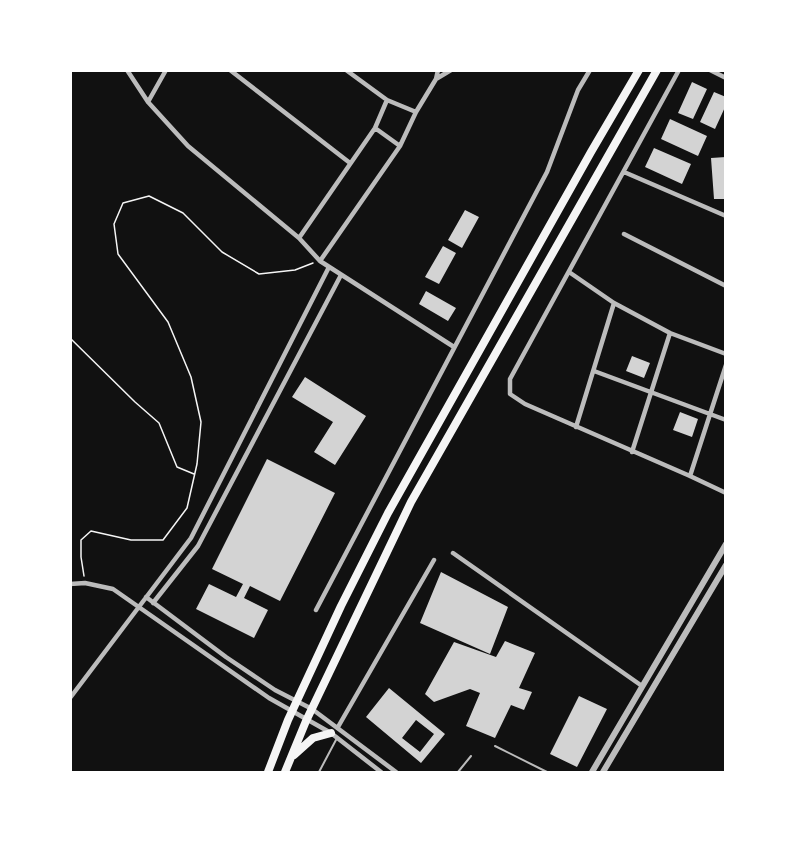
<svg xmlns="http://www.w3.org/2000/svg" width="796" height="843" font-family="'Fira Sans',sans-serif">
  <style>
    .building { fill: #d3d3d3; fill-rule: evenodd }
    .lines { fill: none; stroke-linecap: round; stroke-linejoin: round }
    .path { stroke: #f5f5f5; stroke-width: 1.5 }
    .service { stroke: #bcbcbc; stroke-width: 2 }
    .minor { stroke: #bcbcbc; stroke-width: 4.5 }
    .tertiary { stroke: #bcbcbc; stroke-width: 6 }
    .trunk { stroke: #f5f5f5; stroke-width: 8 }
  </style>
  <rect width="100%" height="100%" fill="#111"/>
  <!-- building -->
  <path class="building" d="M 692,82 L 707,89 L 693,119 L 678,113 Z
    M 714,92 L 726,97 L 726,105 L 715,129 L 700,122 Z
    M 670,119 L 707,136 L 698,156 L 661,139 Z
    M 654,148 L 691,164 L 682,184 L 645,167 Z
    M 726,157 L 726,199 L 714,199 L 711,158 Z
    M 465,210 L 479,217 L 462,248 L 448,240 Z
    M 443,246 L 456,253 L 439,284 L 425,277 Z
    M 426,291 L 456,308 L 448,321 L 419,304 Z
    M 632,356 L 650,363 L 644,378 L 626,371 Z
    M 305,377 L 366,416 L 335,465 L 314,452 L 333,422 L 292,397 Z
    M 680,412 L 698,419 L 692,437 L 673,430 Z
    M 267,459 L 335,493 L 280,601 L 250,586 L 244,598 L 268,610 L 254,638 L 196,609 L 209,584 L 236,597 L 243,584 L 212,569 Z
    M 441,572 L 508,607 L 490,654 L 420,623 Z
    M 505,641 L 535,653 L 519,688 L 532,692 L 524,710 L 511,705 L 495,738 L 466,726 L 480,693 L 470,689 L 434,702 L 425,694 L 454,642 L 496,657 Z
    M 389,688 L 445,734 L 421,763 L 366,717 ZM 416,720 L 434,734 L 420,752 L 402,738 Z
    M 579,696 L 607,709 L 577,767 L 550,754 Z"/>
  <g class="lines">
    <!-- path -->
    <path class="path" d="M 70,338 L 135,402 L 159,423 L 177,467 L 194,474
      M 84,576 L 81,557 L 81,540 L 91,531 L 131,540 L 163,540 L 187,508 L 197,464 L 201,422 L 191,377 L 168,322 L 118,254 L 114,224 L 123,203 L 149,196 L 183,213 L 222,252 L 259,274 L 295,270 L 313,263"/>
    <!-- service -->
    <path class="service" d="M 495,746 L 547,772
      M 319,772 L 337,738
      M 458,772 L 471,756"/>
    <!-- minor -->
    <path class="minor" d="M 127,70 L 148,102 L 188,146 L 299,238 L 320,261 L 454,347
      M 230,70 L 350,163
      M 346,70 L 387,100 L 416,112
      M 679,70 L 510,379 L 510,394 L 525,404 L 690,476 L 726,493
      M 710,70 L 726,78
      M 436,79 L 451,70
      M 148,102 L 166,70
      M 375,128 L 400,146
      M 624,172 L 726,216
      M 624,234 L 726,286
      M 299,238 L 375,128 L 387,100
      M 320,261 L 400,146 L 416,112 L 436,79 L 438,70
      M 569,272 L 614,303 L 670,333 L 726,354
      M 594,371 L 726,420
      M 576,427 L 614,303
      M 632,452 L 670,333
      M 690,476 L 726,365
      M 453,553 L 642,686
      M 70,584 L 85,583 L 113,589 L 269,698 L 331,733 L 381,772
      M 146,597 L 226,657 L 275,690 L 312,709 L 396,772
      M 153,603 L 198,546 L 341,275
      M 316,610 L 547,172 L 578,90 L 590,70
      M 70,698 L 191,538 L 329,267
      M 338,727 L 434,560"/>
    <!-- tertiary -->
    <path class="tertiary" d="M 592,772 L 726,544
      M 603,772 L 726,565"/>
    <!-- trunk -->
    <path class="trunk" d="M 294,755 L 313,738 L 331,733
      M 268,772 L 288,720 L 341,606 L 388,513 L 591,152 L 639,70
      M 285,772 L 306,721 L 411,502 L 657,70"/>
  </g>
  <!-- border -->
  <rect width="796" height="843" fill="none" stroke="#ffffff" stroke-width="144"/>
</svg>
